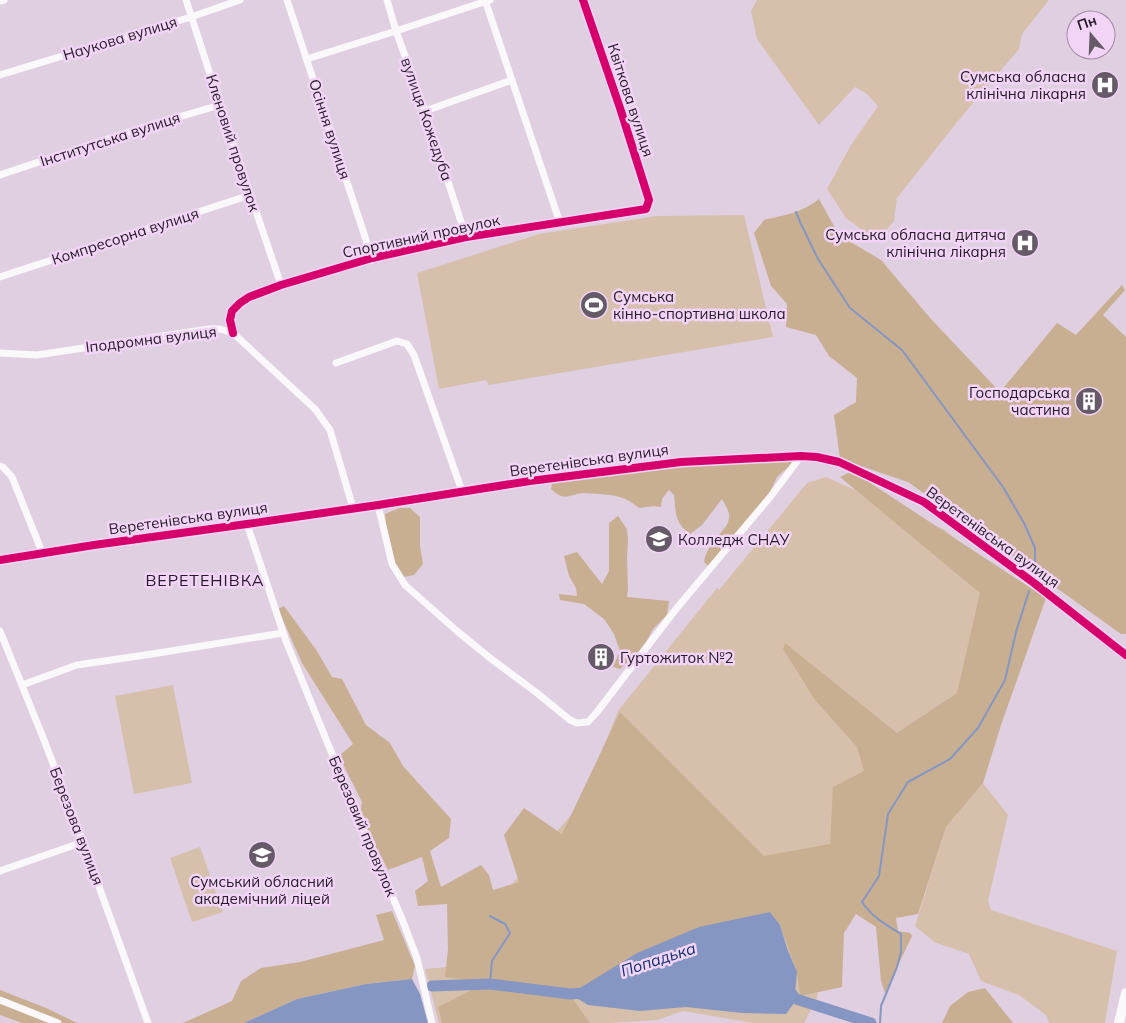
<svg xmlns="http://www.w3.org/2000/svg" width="1126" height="1023" font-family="Mulish,sans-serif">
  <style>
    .green { fill: #d6c0ab }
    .forest { fill: #c9af92 }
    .water { fill: #8596c3 }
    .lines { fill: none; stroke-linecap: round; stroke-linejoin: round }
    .stream { stroke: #8596c3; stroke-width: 2 }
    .river { stroke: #8596c3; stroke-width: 11 }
    .street { stroke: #faf8fa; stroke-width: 7 }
    .secondary { stroke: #faf8fa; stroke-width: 9 }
    .primary { stroke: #faf8fa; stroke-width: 10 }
    .cycleway-casing { stroke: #f2d4f6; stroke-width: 11 }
    .cycleway { stroke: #d6006c; stroke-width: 8 }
    .labels { text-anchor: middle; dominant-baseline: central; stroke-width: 5; stroke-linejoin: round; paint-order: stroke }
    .street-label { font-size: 15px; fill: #251a27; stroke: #f2d4f6 }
    .poi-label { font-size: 15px; fill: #251a27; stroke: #f2d4f6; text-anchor: end }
    .neighbourhood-label { font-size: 16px; letter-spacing: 1px; fill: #251a27; stroke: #f2d4f6 }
    .water-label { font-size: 16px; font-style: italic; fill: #0e2f74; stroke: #f2d4f6 }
  </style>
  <rect width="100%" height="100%" fill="#dfcfe1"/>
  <!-- green -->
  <path class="green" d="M 757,0 L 1049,0 L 1022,34 L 1019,49 L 957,122 L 897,198 L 894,221 L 877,241 L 846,218 L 827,189 L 851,145 L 878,106 L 867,94 L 855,87 L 819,125 L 757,39 L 751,11 Z
    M 744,215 L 773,337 L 489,385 L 486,380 L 439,389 L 417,273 L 539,234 L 657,216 Z
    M 826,477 L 943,529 L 1029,598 L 911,771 L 820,978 L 817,998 L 804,1023 L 753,1023 L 683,1011 L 657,1020 L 608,1023 L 439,1023 L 425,969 L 470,965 L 499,894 L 514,882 L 605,775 L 604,746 L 618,711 L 717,588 L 719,590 L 807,483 Z
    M 173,685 L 192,783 L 134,794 L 115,696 Z
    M 983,783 L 1008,815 L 988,901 L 991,910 L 1117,951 L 1105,1023 L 1049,1023 L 1046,1015 L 1019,995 L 981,981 L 969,954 L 934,942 L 915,926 L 946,827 Z
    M 200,847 L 223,912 L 192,922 L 170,858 Z"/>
  <!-- forest -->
  <path class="forest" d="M 819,199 L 839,235 L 881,260 L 931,319 L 1000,392 L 1057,323 L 1076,335 L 1122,285 L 1125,290 L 1103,315 L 1126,337 L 1126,634 L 1121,634 L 908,482 L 840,459 L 834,415 L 856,402 L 857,378 L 829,356 L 816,335 L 786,327 L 787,304 L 771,286 L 754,233 L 764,220 C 785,215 801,213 819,199 Z
    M 798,458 L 777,477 L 768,496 L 709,567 L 704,562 C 705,555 709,547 714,541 C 719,533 728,528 729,518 C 730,512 725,504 722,499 L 702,525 L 690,534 C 674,522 676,513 674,495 L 669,490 L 662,499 L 661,507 L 654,506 L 639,508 C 626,497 616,495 599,494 C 594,494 588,493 583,493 C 568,495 565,502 551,489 L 552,483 L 573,481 L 642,469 Z
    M 852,471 L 1046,598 L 1001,725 L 983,783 L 946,827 L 918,914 L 896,918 L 898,931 L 910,933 L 912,936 L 885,993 L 881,981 L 876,927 L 856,914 L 844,933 L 842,987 L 800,996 L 797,972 L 780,925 L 770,912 L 637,953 L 570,995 L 590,1023 L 442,1023 L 438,1007 L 485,983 L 445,977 L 448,949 L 447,904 L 418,906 L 415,891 L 428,881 L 422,857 L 388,870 L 360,816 L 362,802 L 339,756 L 353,744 L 302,663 L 278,609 L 284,606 L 317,651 L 332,677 L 342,679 L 366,725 L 390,743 L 403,766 L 451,819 L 449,838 L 430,851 L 441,887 L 481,865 L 489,875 L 493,890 L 519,882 L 504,835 L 524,808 L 562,834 L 620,712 L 764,856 L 830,844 L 833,787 L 864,771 L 857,747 L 815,700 L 783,649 L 785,643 L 897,733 L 957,693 L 980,593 L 840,477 Z
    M 399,508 L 410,508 L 420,517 L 420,546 L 423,564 L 414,575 L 404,577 L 395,563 L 386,525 L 385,514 Z
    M 618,516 L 627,529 L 628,540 L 627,557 L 628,589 L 627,597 L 669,601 L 667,615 L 653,629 L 646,642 L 636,655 L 620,669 L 613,667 L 620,651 L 614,634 L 604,619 L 584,604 L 560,600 L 559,594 L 577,596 L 576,588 L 569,576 L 564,556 L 577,552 L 602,584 L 609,571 L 609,523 Z
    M 392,911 L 415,966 L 412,979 L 366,984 L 297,999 L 244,1023 L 183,1023 L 232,1001 L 241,981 L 261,968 L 300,962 L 384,940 L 376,915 Z
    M 985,988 L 1013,1023 L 942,1023 L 950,1006 L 968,992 Z
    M 0,990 L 46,1008 L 77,1023 L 22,1023 L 0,1015 Z"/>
  <!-- water -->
  <path class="water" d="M 770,912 L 780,925 L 787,948 L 797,972 L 794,1003 L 786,1014 L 742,1013 L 686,1007 L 640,1011 L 588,1005 L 570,994 L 637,953 L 699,927 Z
    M 412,979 L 420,994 L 428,1023 L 244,1023 L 297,999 L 366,984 Z"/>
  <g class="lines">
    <!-- stream -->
    <path class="stream" d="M 796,212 L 801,224 L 818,259 L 850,308 L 902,350 L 1003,487 L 1024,523 L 1035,548 L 1035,569
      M 490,916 L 505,924 L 510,933 L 492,961 L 490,984
      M 880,1023 L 881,1006 L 897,967 L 901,952 L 901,934 C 886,925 872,917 862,902 L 879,876 L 888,814 L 908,782 L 950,759 L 978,728 L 1005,680 L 1016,632 L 1029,591"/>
    <!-- river -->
    <path class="river" d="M 432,986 L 490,984 L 570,994 L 584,993
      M 786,987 L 796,999 L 871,1023"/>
    <!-- street -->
    <path class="street" d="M 186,0 L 220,105 L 281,285
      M 287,0 L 372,258
      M 387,0 L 396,31 L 425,111 L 466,237
      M 485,0 L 560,223
      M 0,1 L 4,0
      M 307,59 L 396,31 L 490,0
      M 0,75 L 191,17 L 240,0
      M 425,111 L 512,80
      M 0,175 L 141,128 L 220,105
      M 0,277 L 250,195
      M 233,333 L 230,320 L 232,311 L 240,303 L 249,297 L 281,285 L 372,258 L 466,237 L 646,209 L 649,200 L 620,108 L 583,0
      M 0,353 L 37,355 L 209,329 L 220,329 L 233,333 L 315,409 L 330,430 L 353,508
      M 336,363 L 397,341 L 407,344 L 414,355 L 462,491
      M 0,466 L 3,467 L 12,477 L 42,552
      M 378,505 L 392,564 L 405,585 L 457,631 L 490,658 L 537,693 L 570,720 L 577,723 L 588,722 L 597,712 L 676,609 L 771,496 L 801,456
      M 247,524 L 286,641 L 350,798 L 402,919 L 417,958 L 432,1023
      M 0,631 L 44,740 L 83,842 L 148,1023
      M 22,685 L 77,665 L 152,654 L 283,633
      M 0,871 L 83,842
      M 0,1000 L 58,1023"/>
    <!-- secondary -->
    <path class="secondary" d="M 0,560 L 94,545 L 247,524 L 378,505 L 530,481 L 681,462 L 801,456 L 817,457 L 839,462 L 924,502 L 1034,583 L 1126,655"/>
    <!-- primary -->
    <path class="primary" d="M 1119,1023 L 1126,993"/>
    <!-- cycleway casing -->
    <g class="cycleway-casing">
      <path id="cycleway" d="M 233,333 L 230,320 L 232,311 L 240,303 L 249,297 L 281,285 L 372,258 L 466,237 L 646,209 L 649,200 L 620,108 L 583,0
        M 0,560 L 94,545 L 247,524 L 378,505 L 530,481 L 681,462 L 801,456 L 817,457 L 839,462 L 924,502 L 1034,583 L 1126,655"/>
    </g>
    <!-- cycleway -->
    <use href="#cycleway" class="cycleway"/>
  </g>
  <!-- icons -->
  <defs>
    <g id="hospital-disc" transform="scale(1.4375)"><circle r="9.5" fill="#665968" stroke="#f2d4f6"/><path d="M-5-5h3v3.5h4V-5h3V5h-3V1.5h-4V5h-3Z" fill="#fff"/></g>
    <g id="stadium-disc" transform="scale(1.4375)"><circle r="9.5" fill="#665968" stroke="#f2d4f6"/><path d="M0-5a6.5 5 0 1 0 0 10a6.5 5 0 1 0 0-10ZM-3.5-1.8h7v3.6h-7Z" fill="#fff"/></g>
    <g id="building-disc" transform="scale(1.4375)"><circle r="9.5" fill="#665968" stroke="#f2d4f6"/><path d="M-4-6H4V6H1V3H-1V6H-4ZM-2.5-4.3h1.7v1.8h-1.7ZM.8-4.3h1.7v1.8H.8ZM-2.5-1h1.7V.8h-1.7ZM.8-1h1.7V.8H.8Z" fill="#fff"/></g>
    <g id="university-disc" transform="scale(1.4375)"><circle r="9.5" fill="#665968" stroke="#f2d4f6"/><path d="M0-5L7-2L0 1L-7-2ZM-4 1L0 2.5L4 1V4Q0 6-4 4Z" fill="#fff"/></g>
    <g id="school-disc" transform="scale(1.4375)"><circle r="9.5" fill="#665968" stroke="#f2d4f6"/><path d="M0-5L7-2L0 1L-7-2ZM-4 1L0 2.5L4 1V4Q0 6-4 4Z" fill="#fff"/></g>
  </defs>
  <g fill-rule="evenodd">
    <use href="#hospital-disc" x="1105" y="85"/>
    <use href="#hospital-disc" x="1025" y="243"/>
    <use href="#stadium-disc" x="594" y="305"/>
    <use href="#building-disc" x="1089" y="401"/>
    <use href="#university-disc" x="659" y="539"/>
    <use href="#building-disc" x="601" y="657"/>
    <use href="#school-disc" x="262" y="855"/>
  </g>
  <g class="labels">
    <!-- street labels -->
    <g class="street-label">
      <text transform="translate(120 38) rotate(-17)">Наукова вулиця</text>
      <text transform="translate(631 100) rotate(72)">Квіткова вулиця</text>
      <text transform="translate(427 119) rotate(71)">вулиця Кожедуба</text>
      <text transform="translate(330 129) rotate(72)">Осіння вулиця</text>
      <text transform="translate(110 139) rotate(-18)">Інститутська вулиця</text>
      <text transform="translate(233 143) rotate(72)">Кленовий провулок</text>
      <text transform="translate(125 236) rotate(-18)">Компресорна вулиця</text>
      <text transform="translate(421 236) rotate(-12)">Спортивний провулок</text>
      <text transform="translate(151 339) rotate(-7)">Іподромна вулиця</text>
      <text transform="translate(589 460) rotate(-8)">Веретенівська вулиця</text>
      <text transform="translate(188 518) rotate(-8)">Веретенівська вулиця</text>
      <text transform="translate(993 537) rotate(36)">Веретенівська вулиця</text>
      <text transform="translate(77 826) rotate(69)">Березова вулиця</text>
      <text transform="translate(363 826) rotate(67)">Березовий провулок</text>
    </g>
    <!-- poi labels -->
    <g class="poi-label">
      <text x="1086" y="76">Сумська обласна<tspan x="1086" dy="17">клінічна лікарня</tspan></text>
      <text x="1006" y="234">Сумська обласна дитяча<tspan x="1006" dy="17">клінічна лікарня</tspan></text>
      <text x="613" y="296" text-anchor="start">Сумська<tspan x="613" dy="17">кінно-спортивна школа</tspan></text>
      <text x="1070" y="392">Господарська<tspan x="1070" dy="17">частина</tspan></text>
      <text x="678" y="539" text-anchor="start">Колледж СНАУ</text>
      <text x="620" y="657" text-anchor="start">Гуртожиток №2</text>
      <text x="262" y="881" text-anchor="middle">Сумський обласний<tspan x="262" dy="17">академічний ліцей</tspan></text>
    </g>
    <!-- neighbourhood labels -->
    <g class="neighbourhood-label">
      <text x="205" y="580">ВЕРЕТЕНІВКА</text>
    </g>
    <!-- water labels -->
    <g class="water-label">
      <text transform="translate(658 959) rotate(-18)">Попадька</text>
    </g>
  </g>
  <!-- north arrow -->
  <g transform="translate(1091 35) rotate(341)"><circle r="24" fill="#f2d4f6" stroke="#a08aa3"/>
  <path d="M0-4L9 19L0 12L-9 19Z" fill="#665968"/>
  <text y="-8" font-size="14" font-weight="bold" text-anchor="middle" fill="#251a27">Пн</text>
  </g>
</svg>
